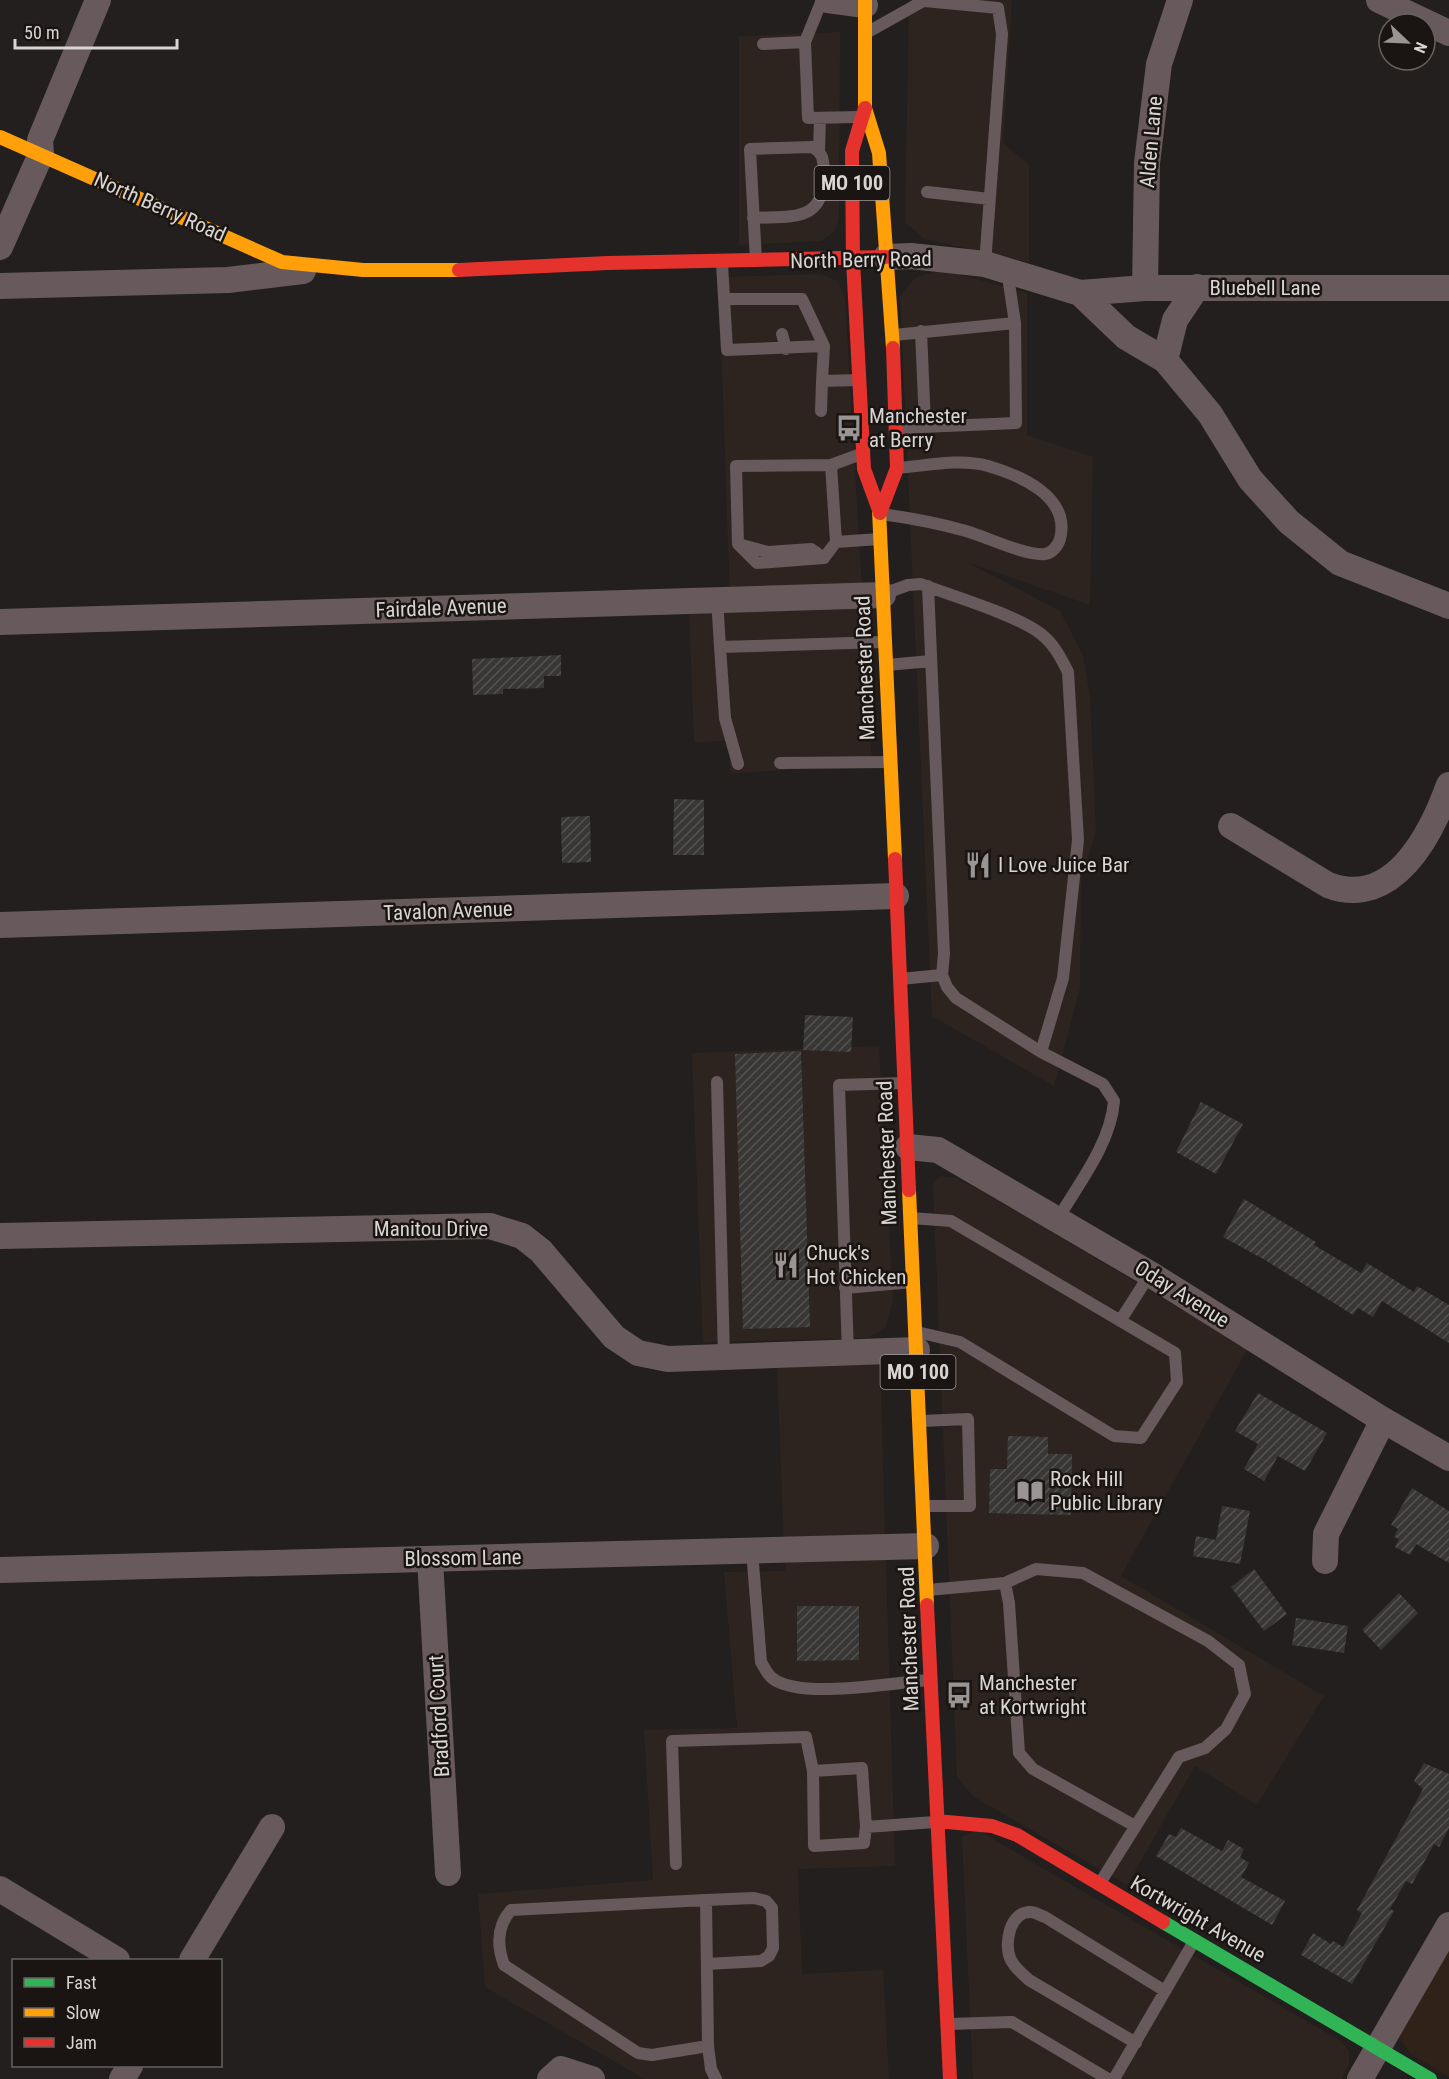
<svg xmlns="http://www.w3.org/2000/svg" width="1449" height="2079" font-family="'Roboto Condensed',sans-serif">
  <style>
    .built { fill: #2e241f }
    .education { fill: #302219 }
    .building { fill: url(#building-hatch) }
    .lines { fill: none; stroke-linecap: round; stroke-linejoin: round }
    .lane { stroke: #67595c; stroke-width: 12 }
    .street { stroke: #67595c; stroke-width: 26 }
    .fast { stroke: #30b455; stroke-width: 14 }
    .slow { stroke: #ff9f0a; stroke-width: 14 }
    .jam { stroke: #e5322d; stroke-width: 14 }
    .labels { text-anchor: middle; dominant-baseline: central; stroke-width: 5; stroke-linejoin: round; paint-order: stroke }
    .shield { fill: #1a1513; stroke: #9f9b99; stroke-width: 1.5 }
    .shield-label { font-size: 20px; font-weight: bold; fill: #d8d5d3 }
    .street-label { font-size: 21px; fill: #d8d5d3; stroke: #1a1513 }
    .poi-label { font-size: 21px; fill: #d8d5d3; stroke: #1a1513; text-anchor: start }
  </style>
  <defs>
    <pattern id="building-hatch" width="6" height="6" patternUnits="userSpaceOnUse" patternTransform="scale(1.5)"><rect width="6" height="6" fill="#393736"/><path d="M-1 1l2-2M0 6l6-6M5 7l2-2" fill="none" stroke="#555352"/></pattern>
  </defs>
  <rect width="100%" height="100%" fill="#221f1e"/>
  <!-- built -->
  <path class="built" d="M 909,0 L 1012,0 L 1003,143 L 1029,165 L 1029,262 L 924,239 L 905,222 Z
    M 840,32 L 839,217 L 834,232 L 821,241 L 739,245 L 739,36 Z
    M 943,270 L 1027,293 L 1027,435 L 1093,457 L 1090,605 L 969,563 L 1060,611 L 1083,655 L 1090,697 L 1096,831 L 1081,880 L 1080,988 L 1054,1086 L 932,1016 L 900,296 L 916,277 Z
    M 820,274 L 838,281 L 845,298 L 872,763 L 730,774 L 729,741 L 694,742 L 689,609 L 730,604 L 719,277 Z
    M 879,1046 L 893,1300 L 886,1327 L 868,1338 L 703,1342 L 692,1053 Z
    M 941,1176 L 956,1178 L 981,1191 L 1248,1348 L 1121,1576 L 1324,1696 L 1257,1805 L 1195,1766 L 1127,1885 L 974,1797 L 957,1777 L 933,1184 Z
    M 880,1363 L 895,1866 L 798,1869 L 802,1974 L 883,1970 L 889,2079 L 645,2079 L 485,1987 L 478,1894 L 653,1880 L 644,1730 L 737,1728 L 724,1572 L 785,1571 L 777,1368 Z
    M 977,1830 L 1341,2041 L 1349,2051 L 1349,2062 L 1342,2079 L 973,2079 L 962,1837 Z"/>
  <!-- education -->
  <path class="education" d="M 1449,1943 L 1449,2077 L 1411,2054 L 1399,2038 L 1400,2027 Z"/>
  <!-- building -->
  <path class="building" d="M 561,655 L 561,676 L 544,676 L 544,688 L 503,689 L 503,694 L 473,695 L 472,659 Z
    M 674,799 L 704,800 L 704,855 L 673,855 Z
    M 590,816 L 591,862 L 562,863 L 561,817 Z
    M 805,1015 L 853,1017 L 851,1052 L 803,1050 Z
    M 801,1051 L 810,1327 L 743,1329 L 735,1054 Z
    M 1201,1102 L 1243,1124 L 1216,1174 L 1176,1152 Z
    M 1244,1199 L 1316,1242 L 1314,1245 L 1361,1273 L 1367,1263 L 1414,1292 L 1417,1286 L 1449,1305 L 1449,1343 L 1382,1301 L 1373,1317 L 1358,1308 L 1353,1315 L 1265,1260 L 1223,1237 Z
    M 1258,1393 L 1327,1433 L 1305,1471 L 1278,1456 L 1264,1481 L 1244,1469 L 1258,1444 L 1235,1431 Z
    M 1008,1436 L 1048,1437 L 1048,1454 L 1072,1454 L 1071,1515 L 989,1513 L 990,1469 L 1007,1469 Z
    M 1412,1488 L 1449,1511 L 1449,1563 L 1416,1544 L 1410,1555 L 1395,1547 L 1399,1539 L 1394,1537 L 1398,1529 L 1391,1525 Z
    M 1222,1506 L 1250,1511 L 1240,1564 L 1193,1556 L 1196,1536 L 1216,1540 Z
    M 1254,1569 L 1287,1614 L 1264,1631 L 1231,1587 Z
    M 1399,1593 L 1418,1613 L 1381,1650 L 1362,1630 Z
    M 797,1606 L 859,1606 L 859,1660 L 797,1661 Z
    M 1296,1618 L 1348,1626 L 1344,1653 L 1292,1645 Z
    M 1424,1763 L 1449,1774 L 1449,1828 L 1439,1847 L 1434,1844 L 1412,1884 L 1406,1881 L 1390,1909 L 1394,1911 L 1352,1984 L 1301,1955 L 1313,1933 L 1331,1944 L 1333,1941 L 1343,1947 L 1362,1913 L 1357,1910 L 1423,1789 L 1414,1781 Z
    M 1181,1828 L 1222,1851 L 1228,1840 L 1244,1849 L 1240,1857 L 1249,1863 L 1241,1877 L 1285,1901 L 1272,1925 L 1156,1856 L 1169,1834 L 1176,1837 Z"/>
  <g class="lines">
    <!-- lane -->
    <path class="lane" d="M 822,0 L 805,42 L 808,118 L 859,117
      M 925,1 L 998,8 L 1002,34 L 985,264
      M 868,32 L 925,0
      M 763,44 L 805,42
      M 819,151 L 820,118
      M 927,192 L 990,199
      M 753,218 C 793,216 826,223 824,170 C 823,159 823,153 812,147 L 750,149 L 756,261
      M 722,263 L 727,350 L 824,346 L 822,381 L 859,380
      M 724,299 L 802,299 L 824,346
      M 921,331 L 925,425
      M 782,334 L 786,349
      M 894,335 L 1015,323
      M 821,411 L 822,381
      M 899,428 L 1016,423 L 1015,323 L 1007,270
      M 831,465 L 836,542 L 824,558 L 757,563 L 738,544 L 736,466 L 831,465 L 861,454
      M 882,514 C 910,518 938,523 966,531 C 987,537 1025,556 1045,554 C 1052,553 1058,546 1060,539 C 1071,496 1019,475 988,466 C 959,458 926,466 897,468
      M 836,542 L 880,539
      M 742,545 L 768,552 L 811,549 L 824,558
      M 928,586 L 944,954 L 942,975
      M 886,593 L 908,585 L 921,584 C 952,596 1017,615 1041,634 C 1054,644 1061,658 1068,672 L 1078,840 L 1063,978 L 1041,1052 L 956,998 L 947,987 L 942,975 L 900,979
      M 717,599 L 720,647 L 883,642
      M 720,647 L 725,718 L 738,764
      M 887,665 L 931,661
      M 780,763 L 889,762
      M 1041,1052 L 1103,1084 L 1114,1101 C 1111,1143 1078,1185 1057,1220
      M 717,1082 L 724,1357
      M 911,1218 L 951,1221 L 1175,1353 L 1177,1382 L 1141,1438 L 1114,1436 L 960,1342 L 917,1332
      M 845,1288 L 913,1282
      M 1120,1321 L 1150,1274
      M 848,1354 L 839,1085 L 904,1083
      M 921,1421 L 968,1419 L 970,1506 L 924,1506
      M 752,1551 L 761,1662 C 764,1667 767,1674 772,1678 C 799,1700 892,1683 928,1680
      M 1005,1583 L 1009,1603 L 1019,1753 L 1033,1769 L 1135,1826
      M 928,1590 L 1005,1583 L 1036,1569 L 1083,1573 L 1208,1641 L 1239,1665 L 1245,1694 L 1226,1729 L 1205,1748 L 1179,1757 L 1100,1883
      M 813,1771 L 814,1846 L 864,1843 L 866,1827
      M 676,1864 L 672,1741 L 806,1737 L 813,1771 L 862,1768 L 866,1827 L 935,1822
      M 706,1900 L 754,1898 L 766,1901 L 772,1908 L 773,1948 L 769,1956 L 761,1961 L 707,1964
      M 949,2024 L 1012,2022 L 1108,2079
      M 1136,2043 L 1029,1980 C 1022,1973 1014,1968 1010,1958 C 1004,1943 1010,1911 1031,1912 C 1035,1912 1041,1916 1045,1917 L 1165,1991
      M 708,2046 L 652,2055 L 638,2053 L 504,1965 C 497,1946 497,1926 511,1910 L 706,1900 L 708,2046 L 711,2069 L 716,2079
      M 1114,2079 L 1193,1943"/>
    <!-- street -->
    <path class="street" d="M 828,0 L 865,5
      M 1379,0 L 1449,33
      M 0,247 L 41,154 L 40,140 L 98,0
      M 886,257 L 911,256 L 985,264 L 1080,293 L 1126,337 L 1165,360 L 1210,414 L 1250,479 L 1289,522 L 1340,563 L 1449,606
      M 0,286 L 228,280 L 303,271
      M 1145,288 L 1147,163 L 1159,64 L 1180,0
      M 1080,293 L 1145,288 L 1449,288
      M 1165,360 L 1175,320 L 1197,287
      M 0,622 L 883,595
      M 1231,826 L 1328,885 C 1393,910 1431,835 1449,785
      M 0,925 L 896,896
      M 908,1147 L 938,1150 L 1150,1274 L 1383,1420 L 1449,1458
      M 0,1236 L 490,1226 L 522,1236 L 541,1251 L 614,1337 L 638,1353 L 668,1359 L 917,1350
      M 430,1559 L 448,1873
      M 1325,1561 L 1326,1534 L 1383,1420
      M 0,1570 L 926,1546
      M 0,1889 L 117,1960
      M 192,1960 L 272,1827
      M 122,2079 L 130,2066
      M 550,2079 L 561,2069 L 592,2079
      M 1360,2079 L 1449,1925"/>
    <!-- fast -->
    <path class="fast" d="M 1163,1922 L 1430,2079"/>
    <!-- slow -->
    <path class="slow" d="M 865,0 L 865,108 L 879,153 L 893,348
      M 0,137 L 282,262 L 363,270 L 459,270
      M 879,510 L 895,859
      M 909,1190 L 927,1605"/>
    <!-- jam -->
    <path class="jam" d="M 865,108 L 852,151 L 853,260 L 864,469 L 879,510
      M 459,270 L 608,263 L 886,257
      M 880,513 L 897,468 L 893,348
      M 895,859 L 909,1190
      M 927,1605 L 950,2079
      M 936,1821 L 992,1826 L 1017,1835 L 1163,1922"/>
  </g>
  <!-- icons -->
  <defs>
    <g id="bus-bare" transform="scale(2.07)"><path d="M-5-6H5V4H4V6H2V4H-2V6H-4V4H-5ZM-3.5-4V0h7V-4ZM-3.5 1.2v1.5H-2V1.2ZM2 1.2v1.5H3.5V1.2Z" fill="#989594" stroke="#1a1513" stroke-width="2.5" paint-order="stroke"/></g>
    <g id="restaurant-bare" transform="scale(2.07)"><path d="M-5-6h1v4h1v-4h1v4h1v-4h1v5L-1.5 .5V6h-2V.5L-5-1ZM5-6V6H3V1.5H1.5Q1.5-4 5-6Z" fill="#989594" stroke="#1a1513" stroke-width="2.5" paint-order="stroke"/></g>
    <g id="library-bare" transform="scale(2.07)"><path d="M-6-4Q-3-5.5-.7-3.5V5Q-3 3-6 4ZM6-4Q3-5.5 .7-3.5V5Q3 3 6 4Z" fill="#989594" stroke="#1a1513" stroke-width="2.5" paint-order="stroke"/></g>
  </defs>
  <g fill-rule="evenodd">
    <use href="#bus-bare" x="849" y="428"/>
    <use href="#restaurant-bare" x="978" y="865"/>
    <use href="#restaurant-bare" x="786" y="1265"/>
    <use href="#library-bare" x="1030" y="1491"/>
    <use href="#bus-bare" x="959" y="1695"/>
  </g>
  <g class="labels">
    <!-- shield labels -->
    <g class="shield">
      <rect x="814.5" y="166" width="75" height="34" rx="4.5"/>
      <rect x="880.5" y="1355" width="75" height="34" rx="4.5"/>
    </g>
    <g class="shield-label">
      <text x="852" y="183">MO 100</text>
      <text x="918" y="1372">MO 100</text>
    </g>
    <!-- street labels -->
    <g class="street-label">
      <text transform="translate(1151 142) rotate(-85)">Alden Lane</text>
      <text transform="translate(160 207) rotate(24)">North Berry Road</text>
      <text transform="translate(861 260) rotate(-1)">North Berry Road</text>
      <text x="1265" y="288">Bluebell Lane</text>
      <text transform="translate(441 608) rotate(-2)">Fairdale Avenue</text>
      <text transform="translate(865 668) rotate(-92)">Manchester Road</text>
      <text transform="translate(448 911) rotate(-2)">Tavalon Avenue</text>
      <text transform="translate(887 1153) rotate(-92)">Manchester Road</text>
      <text x="431" y="1229">Manitou Drive</text>
      <text transform="translate(1182 1294) rotate(32)">Oday Avenue</text>
      <text transform="translate(463 1558) rotate(-1)">Blossom Lane</text>
      <text transform="translate(909 1639) rotate(-92)">Manchester Road</text>
      <text transform="translate(439 1716) rotate(-93)">Bradford Court</text>
      <text transform="translate(1198 1919) rotate(30)">Kortwright Avenue</text>
    </g>
    <!-- poi labels -->
    <g class="poi-label">
      <text x="869" y="416">Manchester<tspan x="869" dy="24">at Berry</tspan></text>
      <text x="998" y="865">I Love Juice Bar</text>
      <text x="806" y="1253">Chuck's<tspan x="806" dy="24">Hot Chicken</tspan></text>
      <text x="1050" y="1479">Rock Hill<tspan x="1050" dy="24">Public Library</tspan></text>
      <text x="979" y="1683">Manchester<tspan x="979" dy="24">at Kortwright</tspan></text>
    </g>
  </g>
  <!-- legend -->
  <rect x="12" y="1959" width="210" height="108" fill="#1a1513" stroke="#666260" stroke-width="1.5"/>
  <rect x="24" y="1978" width="30" height="9" fill="#30b455" stroke="#666260" stroke-width="1.5"/>
  <text x="66" y="1989" font-size="18" fill="#d8d5d3">Fast</text>
  <rect x="24" y="2008" width="30" height="9" fill="#ff9f0a" stroke="#666260" stroke-width="1.5"/>
  <text x="66" y="2019" font-size="18" fill="#d8d5d3">Slow</text>
  <rect x="24" y="2038" width="30" height="9" fill="#e5322d" stroke="#666260" stroke-width="1.5"/>
  <text x="66" y="2049" font-size="18" fill="#d8d5d3">Jam</text>
  <!-- north arrow -->
  <g transform="translate(1407 42) rotate(113)"><circle r="28" fill="#1a1513" stroke="#666260" stroke-width="1.5"/>
  <path d="M0-4.5L10 22L0 15L-10 22Z" fill="#989594"/>
  <text y="-9" font-size="16" font-weight="bold" text-anchor="middle" fill="#d8d5d3">N</text>
  </g>
  <!-- scale -->
  <path d="M15 39v9h162v-9" fill="none" stroke="#d8d5d3" stroke-width="3"/>
  <text x="24" y="39" font-size="18" fill="#d8d5d3" stroke="#1a1513" stroke-width="4.5" paint-order="stroke">50 m</text>
</svg>
